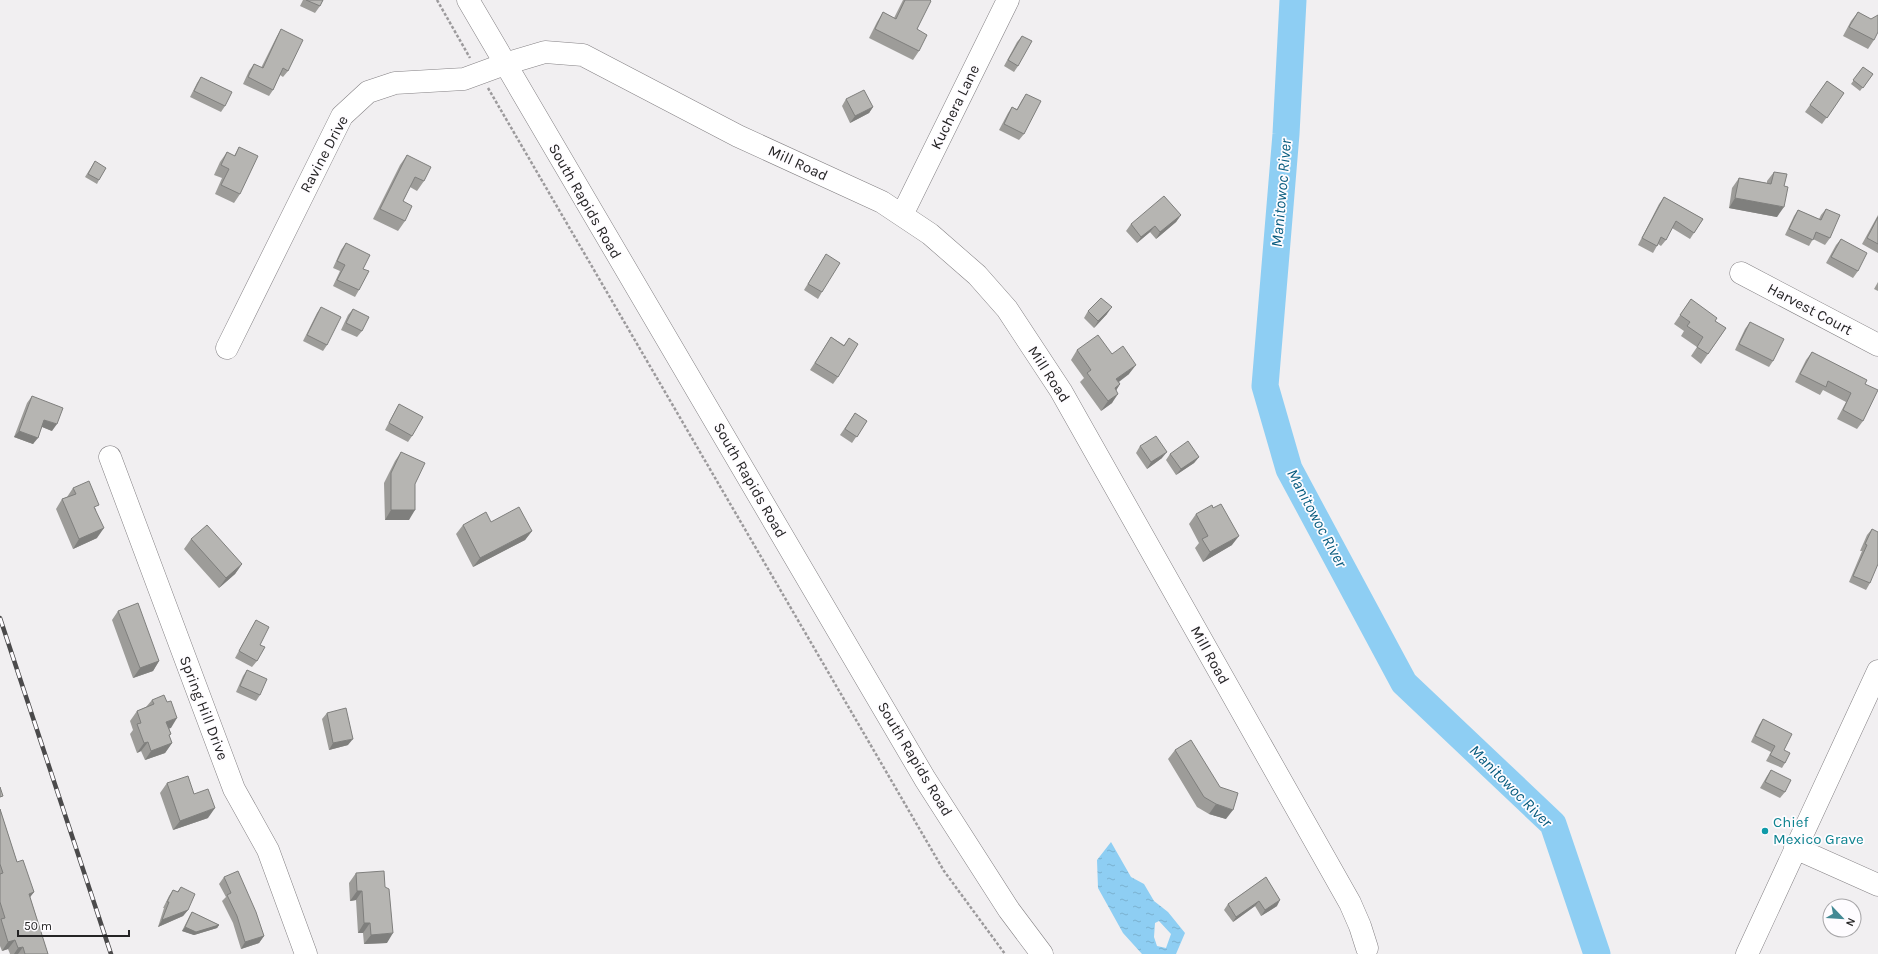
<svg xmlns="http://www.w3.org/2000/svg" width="1878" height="954" font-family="Karla,sans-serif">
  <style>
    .water { fill: url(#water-ripples); fill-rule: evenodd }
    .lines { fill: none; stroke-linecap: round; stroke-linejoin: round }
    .river { stroke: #8ecef3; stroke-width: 27 }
    .minor-casing { stroke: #848184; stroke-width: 23 }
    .major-casing { stroke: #848184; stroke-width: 23 }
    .path { stroke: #9c9a9c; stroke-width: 2.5; stroke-dasharray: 3 2; stroke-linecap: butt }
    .minor { stroke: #fff; stroke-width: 22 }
    .major { stroke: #fff; stroke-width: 22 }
    .rail-casing { stroke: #4b4a4b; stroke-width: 4.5 }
    .rail { stroke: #fefcff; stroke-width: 3; stroke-dasharray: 9; stroke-linecap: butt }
    .wall { fill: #9d9c99 }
    .shaded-wall { fill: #7f7f7d }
    .building { fill: #b6b5b2; stroke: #7f7f7d }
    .culture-dot { fill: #0f9aa8; stroke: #fefcff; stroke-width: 1.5 }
    .labels { text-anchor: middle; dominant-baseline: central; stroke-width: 3.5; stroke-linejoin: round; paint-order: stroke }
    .street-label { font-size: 15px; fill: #252425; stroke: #fefcff }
    .culture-label { font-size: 15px; fill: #0d838f; stroke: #fefcff; text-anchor: start }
    .water-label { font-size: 16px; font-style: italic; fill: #085c7f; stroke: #fefcff }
  </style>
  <defs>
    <pattern id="water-ripples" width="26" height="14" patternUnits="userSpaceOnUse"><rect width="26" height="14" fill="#8ecef3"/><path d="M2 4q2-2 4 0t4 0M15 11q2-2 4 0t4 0" fill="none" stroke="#7ab1d0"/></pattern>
  </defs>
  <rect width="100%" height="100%" fill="#f1eff1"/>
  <!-- water -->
  <path class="water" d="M 1111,842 L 1131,877 L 1144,884 L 1154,901 L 1168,912 L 1185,933 L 1176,954 L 1142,954 L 1123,933 L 1098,888 L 1097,860 ZM 1159,921 L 1171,934 L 1166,948 L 1157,946 L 1154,937 L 1155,923 Z"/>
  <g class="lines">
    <!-- river -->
    <path class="river" d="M 1293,0 L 1286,134 L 1265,386 L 1289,469 L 1404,683 L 1553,824 L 1597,954"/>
    <!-- minor casing -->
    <g class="minor-casing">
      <path id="minor" d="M 902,215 L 1008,0
        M 1741,273 L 1878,345
        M 227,348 L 342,116 L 368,92 L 395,83 L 464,79 L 505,64 L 545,52 L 583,55 L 738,136 L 882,202 L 930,234 L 977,275 L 1007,309 L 1061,391 L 1350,903 L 1360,926 L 1367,948
        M 110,457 L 234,789 L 268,850 L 306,954
        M 1795,848 L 1878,885
        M 1747,954 L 1878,671"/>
    </g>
    <!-- major casing -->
    <g class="major-casing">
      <path id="major" d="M 468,0 L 925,779 L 1009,910 L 1042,954"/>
    </g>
    <!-- path -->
    <path class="path" d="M 437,0 L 470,58
      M 488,88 L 944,871 L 1005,954"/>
    <!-- minor -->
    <use href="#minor" class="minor"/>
    <!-- major -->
    <use href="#major" class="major"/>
    <!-- rail casing -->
    <g class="rail-casing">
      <path id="rail" d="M 0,618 L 111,954"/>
    </g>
    <!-- rail -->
    <use href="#rail" class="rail"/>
  </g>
  <!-- wall -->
  <path class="wall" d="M 303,0 L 323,0 L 320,6 L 315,13 L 300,6 Z
    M 903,0 L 930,0 L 917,29 L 919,51 L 913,60 L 869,38 L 877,22 L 883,12 L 894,18 Z
    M 1858,12 L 1874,40 L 1868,49 L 1843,36 L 1851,21 Z
    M 281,29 L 288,71 L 283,77 L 280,75 L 273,90 L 269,96 L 243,84 L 249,71 L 254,64 L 261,68 L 277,36 Z
    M 1022,36 L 1018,66 L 1014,72 L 1004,66 L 1017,42 Z
    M 1863,67 L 1873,74 L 1860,91 L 1851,84 Z
    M 201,77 L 225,106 L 221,112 L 190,97 L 197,83 Z
    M 1827,81 L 1844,93 L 1822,124 L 1805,112 Z
    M 1026,94 L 1024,134 L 1019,140 L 999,130 L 1008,113 L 1012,107 L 1017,109 L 1022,100 Z
    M 846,99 L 873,107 L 869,113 L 850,123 L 842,106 Z
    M 239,147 L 240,194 L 234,203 L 215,194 L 222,178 L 214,175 L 220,162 L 227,152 L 234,156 Z
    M 407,155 L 424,181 L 417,191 L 410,187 L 403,201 L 405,221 L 398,231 L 373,219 L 400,165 Z
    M 95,161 L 99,180 L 97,184 L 85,177 Z
    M 1774,172 L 1784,186 L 1777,217 L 1729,208 L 1732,188 L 1739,178 L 1767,183 L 1767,181 Z
    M 1664,197 L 1703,219 L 1690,239 L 1672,228 L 1666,240 L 1661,246 L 1658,244 L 1653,253 L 1638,245 L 1659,204 Z
    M 1826,209 L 1830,238 L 1825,245 L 1813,239 L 1809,246 L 1785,235 L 1794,216 L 1798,210 L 1819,219 L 1821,215 Z
    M 1181,215 L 1176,222 L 1156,239 L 1150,232 L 1137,243 L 1126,231 L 1131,224 Z
    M 1878,215 L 1878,253 L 1862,244 Z
    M 1841,239 L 1858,271 L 1853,278 L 1826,263 L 1836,245 Z
    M 346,243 L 363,269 L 359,290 L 355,297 L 333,286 L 340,271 L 333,268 L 341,250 Z
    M 826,254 L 822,292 L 818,299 L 804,290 Z
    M 1878,282 L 1878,291 L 1874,289 Z
    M 1691,299 L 1715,321 L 1726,328 L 1701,364 L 1691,356 L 1697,347 L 1681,336 L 1684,331 L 1674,324 Z
    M 321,307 L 327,345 L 323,351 L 303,341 L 317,313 Z
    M 353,309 L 362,331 L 357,337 L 341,330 L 348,315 Z
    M 1088,311 L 1107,314 L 1094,328 L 1084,318 Z
    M 1750,322 L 1773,361 L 1769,367 L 1735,350 L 1745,329 Z
    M 831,337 L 844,345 L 849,338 L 838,377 L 833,384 L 810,370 Z
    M 1077,350 L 1112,354 L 1129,374 L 1119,382 L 1120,384 L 1116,390 L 1112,403 L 1101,411 L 1080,382 L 1084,378 L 1071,360 Z
    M 1812,352 L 1865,384 L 1863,421 L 1857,429 L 1837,419 L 1846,402 L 1823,390 L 1820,395 L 1795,382 L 1806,360 Z
    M 32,396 L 52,431 L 42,427 L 33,444 L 14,437 L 27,403 Z
    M 399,404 L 412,436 L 408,442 L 385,430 L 395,411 Z
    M 855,413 L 867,421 L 852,443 L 840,435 Z
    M 1140,446 L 1162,458 L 1147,469 L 1136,453 Z
    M 401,452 L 415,484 L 409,520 L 385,520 L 384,483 L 395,461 Z
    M 1170,454 L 1199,457 L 1194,463 L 1176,475 L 1166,460 Z
    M 73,488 L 96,509 L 97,538 L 73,549 L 56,509 L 62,499 L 67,497 Z
    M 1196,514 L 1232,545 L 1203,562 L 1195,548 L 1199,543 L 1189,524 Z
    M 491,522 L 532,531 L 525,540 L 473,567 L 456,534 L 463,525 Z
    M 1872,529 L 1870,583 L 1866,590 L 1849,582 L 1862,551 L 1860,551 L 1867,535 Z
    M 191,539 L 242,564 L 235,574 L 219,588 L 184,549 Z
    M 118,611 L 159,661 L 153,671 L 133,678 L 112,620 Z
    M 256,620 L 260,645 L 257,661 L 252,667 L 235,658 L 252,627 Z
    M 247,670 L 260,695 L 256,701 L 236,692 L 243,676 Z
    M 152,700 L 171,728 L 169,728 L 171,734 L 169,736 L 172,743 L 165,753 L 145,760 L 141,751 L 137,753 L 130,734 L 133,730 L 130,721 L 137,711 L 146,707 Z
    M 327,713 L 348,745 L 329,750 L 322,719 Z
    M 1763,719 L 1784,750 L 1785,763 L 1782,768 L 1766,761 L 1771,752 L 1751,742 L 1759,725 Z
    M 1175,750 L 1220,787 L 1226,819 L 1209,814 L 1197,807 L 1168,759 Z
    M 1771,770 L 1785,792 L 1780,798 L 1760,788 L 1767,776 Z
    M 167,783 L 194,794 L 208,818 L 173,830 L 160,793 Z
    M 0,809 L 17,862 L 34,892 L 30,897 L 48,954 L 10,954 L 8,949 L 2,951 L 0,946 Z
    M 356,873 L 387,943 L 364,944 L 363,933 L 358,933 L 356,900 L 350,901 L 349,883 Z
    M 224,877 L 264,936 L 259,943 L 241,949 L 233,923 L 222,901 L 226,897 L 219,884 Z
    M 1266,877 L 1277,906 L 1261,916 L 1255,906 L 1233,922 L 1224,910 L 1228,904 Z
    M 181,887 L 188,910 L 183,916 L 158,927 L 164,908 L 163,908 L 169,896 L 173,890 L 177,892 Z
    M 192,912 L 219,925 L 217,928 L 194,935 L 182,931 L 190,915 Z"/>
  <!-- shaded-wall -->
  <path class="shaded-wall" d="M 873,107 L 869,113 L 850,123 L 855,116 Z
    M 1735,198 L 1784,207 L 1777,217 L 1729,208 Z
    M 1181,215 L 1176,222 L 1156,239 L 1160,232 Z
    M 1155,226 L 1150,232 L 1137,243 L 1141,237 Z
    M 1112,307 L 1107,314 L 1094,328 L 1098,321 Z
    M 1136,365 L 1129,374 L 1110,388 L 1116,379 Z
    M 1120,384 L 1114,394 L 1115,388 Z
    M 1118,394 L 1112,403 L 1101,411 L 1108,401 Z
    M 44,420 L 57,424 L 52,431 L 40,426 Z
    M 19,431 L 38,438 L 33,444 L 14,437 Z
    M 1167,452 L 1162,458 L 1147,469 L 1151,462 Z
    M 1199,457 L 1194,463 L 1176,475 L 1181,469 Z
    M 391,510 L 415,510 L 409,520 L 385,520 Z
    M 104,528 L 97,538 L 73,549 L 79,539 Z
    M 532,531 L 525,540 L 473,567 L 480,558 Z
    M 1239,536 L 1232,545 L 1203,562 L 1210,552 Z
    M 242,564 L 235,574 L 219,588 L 226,578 Z
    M 159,661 L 153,671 L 133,678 L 140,668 Z
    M 177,718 L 171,728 L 159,732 L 166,722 Z
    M 353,739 L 348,745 L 329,750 L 333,743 Z
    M 148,742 L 141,751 L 137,753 L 144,743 Z
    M 172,743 L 165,753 L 145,760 L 151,751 Z
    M 1216,804 L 1233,810 L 1226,819 L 1209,814 Z
    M 215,808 L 208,818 L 173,830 L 180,821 Z
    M 357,891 L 362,891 L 356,900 L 350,901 Z
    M 34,892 L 27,901 L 29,894 Z
    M 1280,900 L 1277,906 L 1261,916 L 1265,910 Z
    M 1259,901 L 1255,906 L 1233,922 L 1236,917 Z
    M 188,910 L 183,916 L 158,927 L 162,920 Z
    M 364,923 L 370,923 L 363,933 L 358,933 Z
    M 219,925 L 217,928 L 194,935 L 182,931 L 185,927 Z
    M 393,933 L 387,943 L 364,944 L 371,935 Z
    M 264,936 L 259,943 L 241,949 L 245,942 Z
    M 15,940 L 8,949 L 2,951 L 8,942 Z
    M 23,947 L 18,954 L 14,954 L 18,948 Z"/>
  <!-- building -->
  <path class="building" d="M 306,0 L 323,0 L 320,6 Z
    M 905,0 L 930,0 L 931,1 L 917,29 L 927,35 L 919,51 L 875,29 L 883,12 L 896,19 Z
    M 1858,12 L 1871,19 L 1878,15 L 1878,32 L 1874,40 L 1849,27 Z
    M 281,29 L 303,40 L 288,71 L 283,68 L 273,90 L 248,77 L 254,64 L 263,68 Z
    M 1022,36 L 1032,41 L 1018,66 L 1008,60 Z
    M 1863,67 L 1873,74 L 1863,88 L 1853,80 Z
    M 201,77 L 232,92 L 225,106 L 194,91 Z
    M 1827,81 L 1844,93 L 1827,118 L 1810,105 Z
    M 864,90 L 873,107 L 855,116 L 846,99 Z
    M 1026,94 L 1041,101 L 1024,134 L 1004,124 L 1012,107 L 1017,110 Z
    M 239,147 L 258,156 L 240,194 L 221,185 L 229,169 L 221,165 L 227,152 L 235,156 Z
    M 407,155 L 431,167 L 424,181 L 415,177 L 403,201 L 412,206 L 405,221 L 380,209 Z
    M 95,161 L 106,168 L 99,180 L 88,174 Z
    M 1774,172 L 1787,174 L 1784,186 L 1788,187 L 1784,207 L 1735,198 L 1739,178 L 1771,184 Z
    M 1164,196 L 1181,215 L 1160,232 L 1155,226 L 1141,237 L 1131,224 Z
    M 1664,197 L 1703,219 L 1694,233 L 1676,221 L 1666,240 L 1661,237 L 1657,246 L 1642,238 Z
    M 1826,209 L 1840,215 L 1830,238 L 1816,232 L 1813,240 L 1789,229 L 1798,210 L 1821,220 Z
    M 1878,217 L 1878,244 L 1867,238 Z
    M 1841,239 L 1867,253 L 1858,271 L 1831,257 Z
    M 346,243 L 370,255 L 363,269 L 369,271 L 359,290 L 337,280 L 345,265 L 337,261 Z
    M 826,254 L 840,263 L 822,292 L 808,284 Z
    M 1101,298 L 1112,307 L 1098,321 L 1088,311 Z
    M 1691,299 L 1717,318 L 1715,321 L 1726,328 L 1708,354 L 1697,347 L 1703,337 L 1687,326 L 1690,322 L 1680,315 Z
    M 321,307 L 341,317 L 327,345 L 307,335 Z
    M 353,309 L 369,317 L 362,331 L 346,323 Z
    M 1750,322 L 1784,339 L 1773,361 L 1739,344 Z
    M 1098,335 L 1112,354 L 1123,346 L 1136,365 L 1116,379 L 1120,384 L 1115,388 L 1118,394 L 1108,401 L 1087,373 L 1091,370 L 1077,350 Z
    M 831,337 L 844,346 L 849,338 L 858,344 L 838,377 L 815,363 Z
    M 1812,352 L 1867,380 L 1865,384 L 1878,390 L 1863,421 L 1843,410 L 1851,393 L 1828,381 L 1826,387 L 1800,374 Z
    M 32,396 L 63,408 L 57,424 L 44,420 L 38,438 L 19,431 Z
    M 399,404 L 423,417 L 412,436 L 389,423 Z
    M 855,413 L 867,421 L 857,437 L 845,429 Z
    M 1156,436 L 1167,452 L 1151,462 L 1140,446 Z
    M 1188,441 L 1199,457 L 1181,469 L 1170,454 Z
    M 401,452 L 425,463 L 415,484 L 415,510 L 391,510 L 391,473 Z
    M 89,481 L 99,505 L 94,507 L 104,528 L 79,539 L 62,499 L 76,494 L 73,488 Z
    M 1221,504 L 1239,536 L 1210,552 L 1202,539 L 1208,536 L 1196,514 L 1212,505 L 1213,508 Z
    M 519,507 L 532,531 L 480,558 L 463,525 L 486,512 L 491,522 Z
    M 207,525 L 242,564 L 226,578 L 191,539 Z
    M 1872,529 L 1878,532 L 1878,564 L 1870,583 L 1853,576 L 1867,545 L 1865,544 Z
    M 138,603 L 159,661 L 140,668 L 118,611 Z
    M 256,620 L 269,627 L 260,645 L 265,647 L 257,661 L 239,651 Z
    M 247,670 L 267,679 L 260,695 L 240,686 Z
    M 164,695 L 167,702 L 171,701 L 177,718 L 166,722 L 171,734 L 169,735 L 172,743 L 151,751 L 148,742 L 144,743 L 137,724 L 141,723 L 137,711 L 154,704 L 152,700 Z
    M 346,708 L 353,739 L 333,743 L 327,713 Z
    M 1763,719 L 1792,734 L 1784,750 L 1790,753 L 1785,763 L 1770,755 L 1775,746 L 1755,736 Z
    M 1191,740 L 1220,787 L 1238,793 L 1233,810 L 1216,804 L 1204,797 L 1175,750 Z
    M 1771,770 L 1791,780 L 1785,792 L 1765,782 Z
    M 188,776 L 194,794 L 208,789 L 215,808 L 180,821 L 167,783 Z
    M 0,787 L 3,796 L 0,797 Z
    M 0,809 L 17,862 L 23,860 L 34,892 L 29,894 L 48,954 L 25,954 L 23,947 L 18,948 L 15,940 L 8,942 L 1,919 L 5,918 L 0,902 L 0,874 L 3,873 L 0,864 Z
    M 238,871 L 256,912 L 264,936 L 245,942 L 237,916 L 227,895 L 231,893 L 224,877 Z
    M 384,871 L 385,887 L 389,889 L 393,933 L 371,935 L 370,923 L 364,923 L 362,891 L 357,891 L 356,873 Z
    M 1266,877 L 1280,900 L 1265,910 L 1259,901 L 1236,917 L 1228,904 Z
    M 181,887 L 195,894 L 188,910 L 162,920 L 169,902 L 167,902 L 173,890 L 178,892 Z
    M 192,912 L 219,925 L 196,932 L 185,927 Z"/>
  <!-- markers -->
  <circle class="culture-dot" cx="1765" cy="831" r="4"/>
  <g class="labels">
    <!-- street labels -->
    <g class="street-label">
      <text transform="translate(955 107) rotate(-64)">Kuchera Lane</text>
      <text transform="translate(324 154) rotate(-62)">Ravine Drive</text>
      <text transform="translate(798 163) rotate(25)">Mill Road</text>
      <text transform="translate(585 201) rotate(60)">South Rapids Road</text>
      <text transform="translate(1810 309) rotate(28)">Harvest Court</text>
      <text transform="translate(1049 374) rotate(57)">Mill Road</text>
      <text transform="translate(750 480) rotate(60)">South Rapids Road</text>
      <text transform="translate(1210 655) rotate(61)">Mill Road</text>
      <text transform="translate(204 708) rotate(69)">Spring Hill Drive</text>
      <text transform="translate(915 759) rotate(59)">South Rapids Road</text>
    </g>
    <!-- culture labels -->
    <g class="culture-label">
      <text x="1773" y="822">Chief<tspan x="1773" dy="17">Mexico Grave</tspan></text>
    </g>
    <!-- water labels -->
    <g class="water-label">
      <text transform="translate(1281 193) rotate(-85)">Manitowoc River</text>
      <text transform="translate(1317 518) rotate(62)">Manitowoc River</text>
      <text transform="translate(1511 786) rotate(45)">Manitowoc River</text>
    </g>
  </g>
  <!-- north arrow -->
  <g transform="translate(1842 918) rotate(115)"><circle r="19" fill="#fefcff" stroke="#a7a6a8"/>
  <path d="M0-3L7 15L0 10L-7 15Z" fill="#438994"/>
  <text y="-6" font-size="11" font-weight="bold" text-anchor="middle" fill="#252425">N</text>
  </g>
  <!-- scale -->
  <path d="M18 930v6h111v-6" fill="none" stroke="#252425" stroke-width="2"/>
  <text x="24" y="930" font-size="12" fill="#252425" stroke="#fefcff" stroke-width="3" paint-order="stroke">50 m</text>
</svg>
